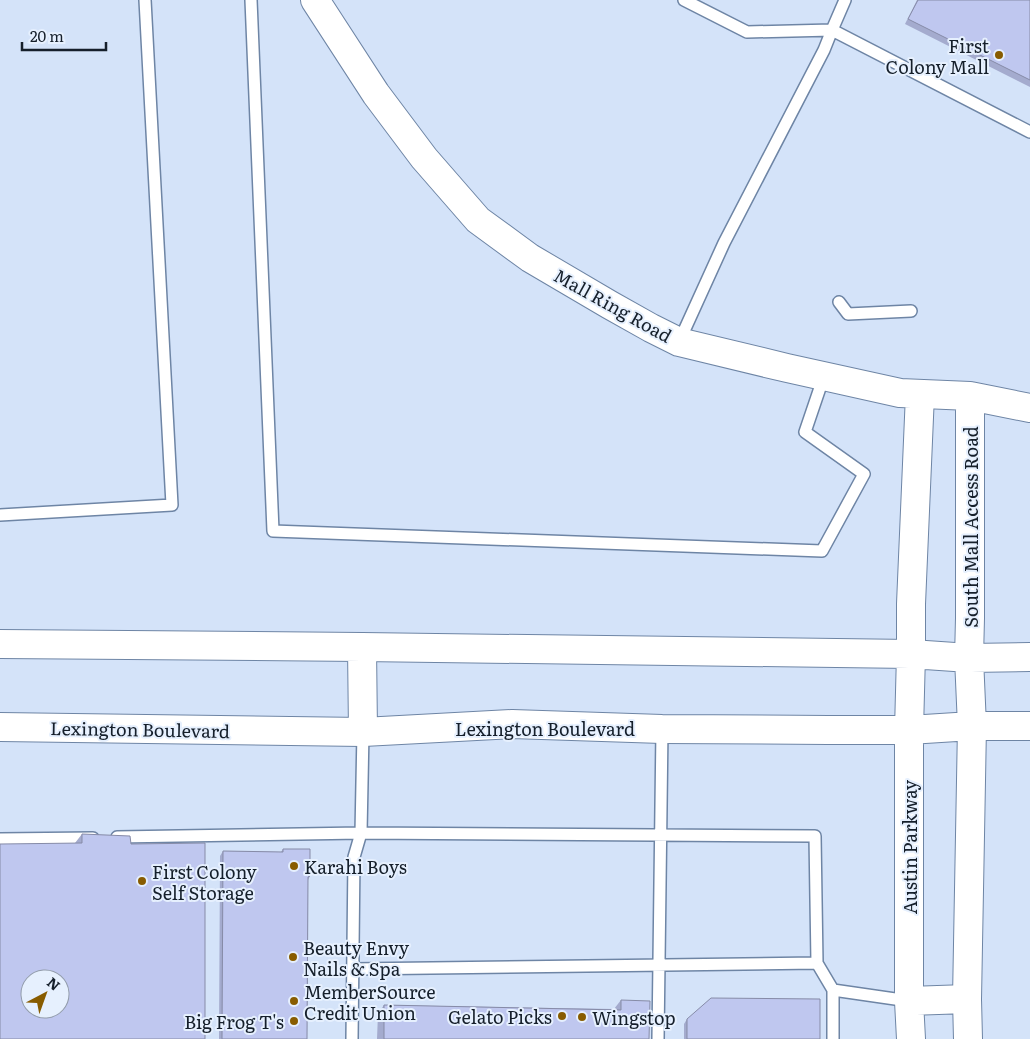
<svg xmlns="http://www.w3.org/2000/svg" width="1030" height="1039" font-family="Literata,serif">
  <style>
    .lines { fill: none; stroke-linecap: round; stroke-linejoin: round }
    .service-casing { stroke: #6e85a5; stroke-width: 14 }
    .tertiary-casing { stroke: #6e85a5; stroke-width: 30 }
    .secondary-casing { stroke: #6e85a5; stroke-width: 30 }
    .service { stroke: #fff; stroke-width: 11 }
    .tertiary { stroke: #fff; stroke-width: 28 }
    .secondary { stroke: #fff; stroke-width: 28 }
    .wall { fill: #a4abce }
    .building { fill: #bfc7ef; stroke: #868ba7; fill-rule: evenodd }
    .poi-dot { fill: #885c00; stroke: #e6f0fe; stroke-width: 2 }
    .labels { text-anchor: middle; dominant-baseline: central; stroke-width: 4; stroke-linejoin: round; paint-order: stroke }
    .poi-label { font-size: 18px; fill: #151f2b; stroke: #e6f0fe; text-anchor: start }
    .street-label { font-size: 18px; fill: #151f2b; stroke: #e6f0fe }
  </style>
  <rect width="100%" height="100%" fill="#d4e3f9"/>
  <g class="lines">
    <!-- service casing -->
    <g class="service-casing">
      <path id="service" d="M 251,0 L 273,531 L 822,551 L 864,474 L 805,432 L 824,376
        M 845,0 L 832,30 L 1030,132
        M 839,302 L 848,314 L 911,311
        M 679,342 L 724,243 L 824,50 L 832,30 L 747,32 L 684,0
        M 0,515 L 172,505 L 145,0
        M 117,837 L 361,833 L 815,836 L 817,963
        M 0,839 L 93,838
        M 353,969 L 817,963 L 833,990 L 833,1039
        M 833,990 L 909,1001
        M 352,1039 L 354,857 L 361,833 L 363,732
        M 658,1039 L 662,729"/>
    </g>
    <!-- tertiary casing -->
    <g class="tertiary-casing">
      <path id="tertiary" d="M 315,0 L 376,94 L 424,158 L 478,220 L 530,258 L 610,305 L 651,328 L 679,342 L 787,368 L 900,393 L 970,396 L 1030,408
        M 911,654 L 911,604 L 920,394
        M 969,658 L 970,618 L 970,396"/>
    </g>
    <!-- secondary casing -->
    <g class="secondary-casing">
      <path id="secondary" d="M 0,644 L 362,647 L 911,654 L 969,658 L 1030,657
        M 362,647 L 363,732
        M 911,654 L 909,730 L 909,1001 L 911,1039
        M 0,727 L 363,732 L 512,724 L 662,729 L 829,730 L 909,730 L 972,726 L 1030,726
        M 909,1001 L 967,999
        M 968,1039 L 967,999 L 972,726 L 969,658"/>
    </g>
    <!-- service -->
    <use href="#service" class="service"/>
    <!-- tertiary -->
    <use href="#tertiary" class="tertiary"/>
    <!-- secondary -->
    <use href="#secondary" class="secondary"/>
  </g>
  <!-- wall -->
  <path class="wall" d="M 917,0 L 1030,0 L 1030,87 L 905,24 Z
    M 82,834 L 131,844 L 75,843 Z
    M 283,849 L 310,876 L 308,880 L 307,1039 L 219,1039 L 220,856 L 223,851 L 281,852 Z
    M 621,1000 L 649,1039 L 377,1039 L 378,1014 L 384,1005 L 614,1009 Z
    M 687,1019 L 820,1039 L 684,1039 L 684,1024 Z"/>
  <!-- building -->
  <path class="building" d="M 918,0 L 1030,0 L 1030,80 L 908,19 Z
    M 82,834 L 130,836 L 131,844 L 205,843 L 205,1039 L 0,1039 L 0,844 L 82,843 ZM 30,979 L 60,979 L 60,1009 L 30,1009 Z
    M 283,849 L 310,849 L 310,876 L 308,877 L 307,1039 L 222,1039 L 223,851 L 283,852 Z
    M 711,998 L 820,999 L 820,1039 L 687,1039 L 687,1019 Z
    M 621,1000 L 650,1001 L 649,1039 L 384,1039 L 384,1005 L 621,1010 Z"/>
  <!-- markers -->
  <g class="poi-dot">
    <circle cx="999" cy="55" r="5"/>
    <circle cx="294" cy="866" r="5"/>
    <circle cx="142" cy="881" r="5"/>
    <circle cx="293" cy="957" r="5"/>
    <circle cx="294" cy="1001" r="5"/>
    <circle cx="562" cy="1016" r="5"/>
    <circle cx="582" cy="1017" r="5"/>
    <circle cx="294" cy="1021" r="5"/>
  </g>
  <g class="labels">
    <!-- poi labels -->
    <g class="poi-label">
      <text x="989" y="45" text-anchor="end">First<tspan x="989" dy="21">Colony Mall</tspan></text>
      <text x="304" y="866">Karahi Boys</text>
      <text x="152" y="871">First Colony<tspan x="152" dy="21">Self Storage</tspan></text>
      <text x="303" y="947">Beauty Envy<tspan x="303" dy="21">Nails &amp; Spa</tspan></text>
      <text x="304" y="991">MemberSource<tspan x="304" dy="21">Credit Union</tspan></text>
      <text x="552" y="1016" text-anchor="end">Gelato Picks</text>
      <text x="592" y="1017">Wingstop</text>
      <text x="284" y="1021" text-anchor="end">Big Frog T's</text>
    </g>
    <!-- street labels -->
    <g class="street-label">
      <text transform="translate(613 305) rotate(29)">Mall Ring Road</text>
      <text transform="translate(970 527) rotate(-90)">South Mall Access Road</text>
      <text x="545" y="728">Lexington Boulevard</text>
      <text transform="translate(140 729) rotate(1)">Lexington Boulevard</text>
      <text transform="translate(909 847) rotate(-90)">Austin Parkway</text>
    </g>
  </g>
  <!-- north arrow -->
  <g transform="translate(45 994) rotate(41)"><circle r="24" fill="#e6f0fe" stroke="#929caa"/>
  <path d="M0-4L9 19L0 12L-9 19Z" fill="#885c00"/>
  <text y="-8" font-size="14" font-weight="bold" text-anchor="middle" fill="#151f2b">N</text>
  </g>
  <!-- scale -->
  <path d="M22 42v8h84v-8" fill="none" stroke="#151f2b" stroke-width="2.5"/>
  <text x="30" y="42" font-size="15" fill="#151f2b" stroke="#e6f0fe" stroke-width="4" paint-order="stroke">20 m</text>
</svg>
